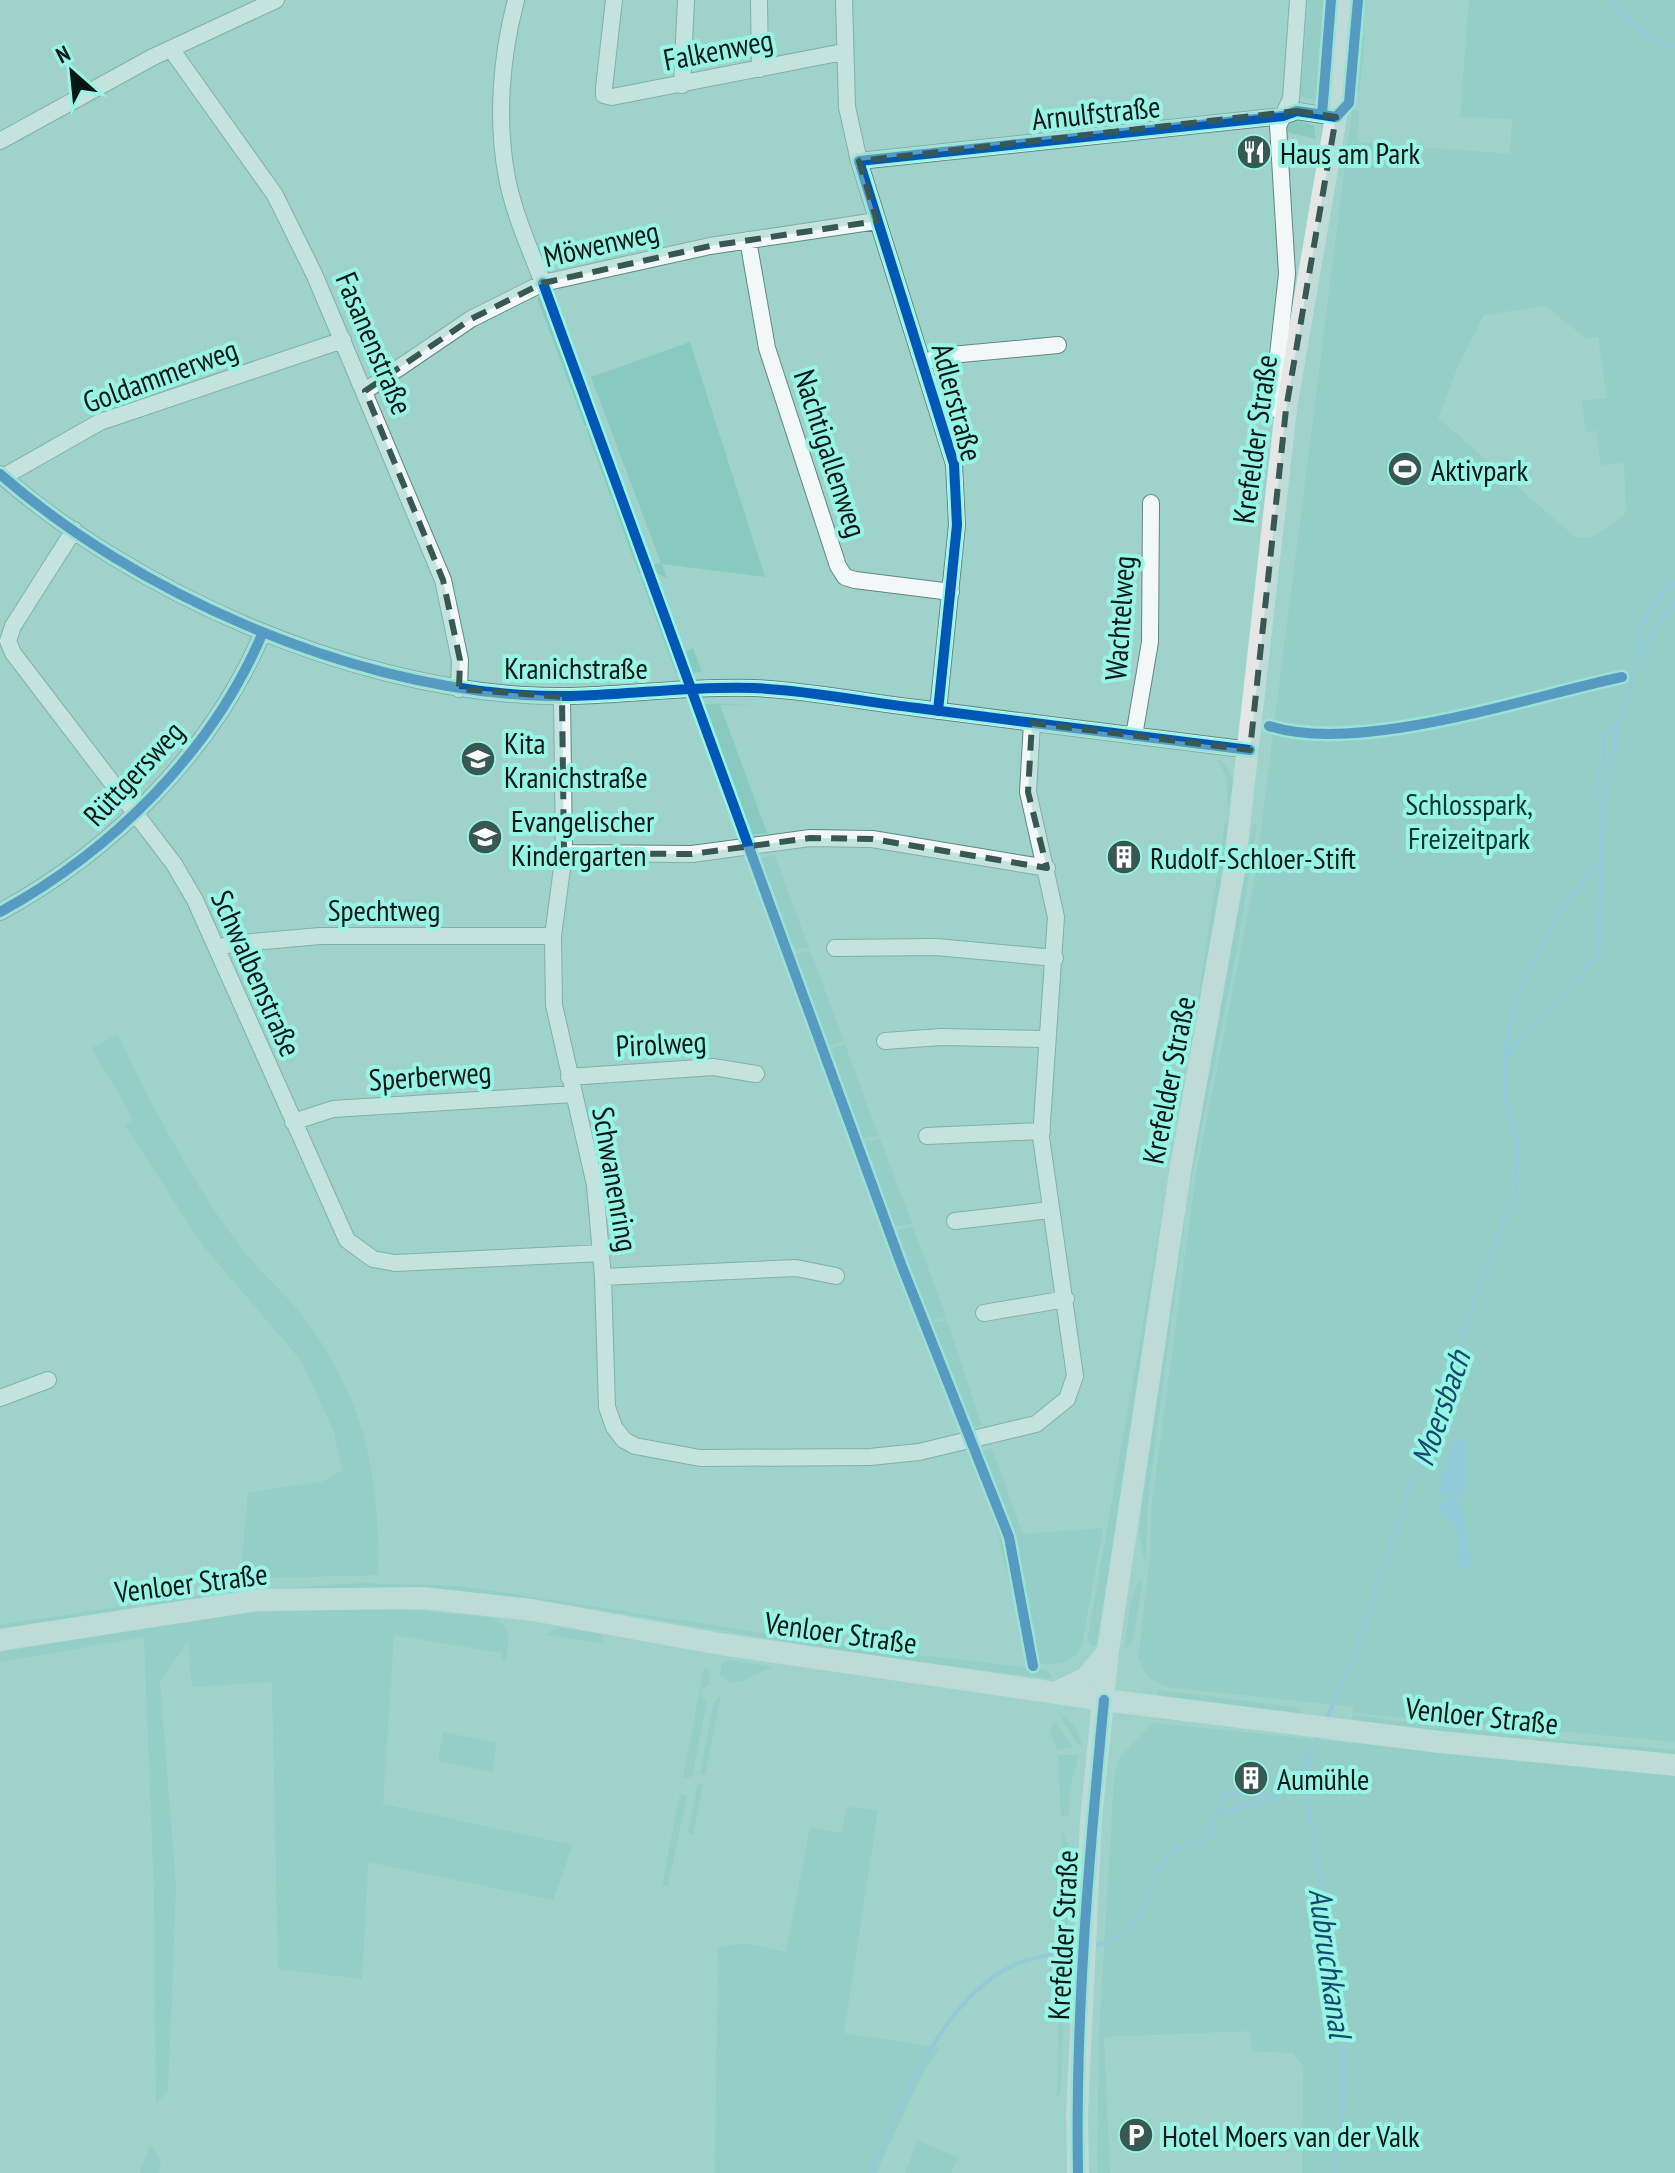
<svg xmlns="http://www.w3.org/2000/svg" width="1675" height="2173" font-family="'PT Sans Narrow',sans-serif">
  <style>
    .green { fill: #89cac0; fill-rule: evenodd }
    .water { fill: #84c4e7 }
    .lines { fill: none; stroke-linecap: round; stroke-linejoin: round }
    .stream { stroke: #84c4e7; stroke-width: 4 }
    .minor-casing { stroke: #618882; stroke-width: 18 }
    .major-casing { stroke: #d4ebe7; stroke-width: 22 }
    .minor { stroke: #f1f8f7; stroke-width: 16 }
    .major { stroke: #e6e6e7; stroke-width: 20 }
    .cycleway-casing { stroke: #96f5e5; stroke-width: 15 }
    .cycleway { stroke: #0057b8; stroke-width: 10 }
    .marked { fill: none; stroke: #385854; stroke-width: 6; stroke-dasharray: 16 10; stroke-linejoin: round }
    .labels { text-anchor: middle; dominant-baseline: central; stroke-width: 8; stroke-linejoin: round; paint-order: stroke }
    .street-label { font-size: 30px; fill: #001714; stroke: #96f5e5 }
    .poi-label { font-size: 30px; fill: #001714; stroke: #96f5e5; text-anchor: start }
    .park-label { font-size: 30px; fill: #013730; stroke: #96f5e5 }
    .water-label { font-size: 32px; font-style: italic; fill: #164a6d; stroke: #96f5e5 }
  </style>
  <rect width="100%" height="100%" fill="#9fd2ca"/>
  <!-- green -->
  <path class="green" d="M 1308,0 L 1331,0 L 1323,96 L 1307,100 L 1301,95 Z
    M 1469,0 L 1675,0 L 1675,1742 L 1536,1729 L 1537,1713 L 1530,1713 L 1528,1729 L 1353,1713 L 1353,1707 L 1168,1687 L 1149,1678 L 1138,1658 L 1151,1550 L 1151,1511 L 1196,1174 L 1255,877 L 1352,110 L 1359,111 L 1358,142 L 1510,154 L 1512,119 L 1460,117 ZM 1545,306 L 1587,339 L 1598,337 L 1607,398 L 1582,401 L 1586,433 L 1605,430 L 1596,434 L 1601,465 L 1624,463 L 1626,513 L 1603,531 L 1588,538 L 1575,537 L 1438,418 L 1459,364 L 1484,315 Z
    M 1363,34 L 1365,39 L 1359,94 L 1355,93 Z
    M 1298,120 L 1314,126 L 1316,139 L 1283,131 L 1287,124 Z
    M 540,297 L 588,425 L 585,426 L 537,298 Z
    M 690,342 L 765,577 L 662,564 L 667,578 L 651,571 L 649,565 L 661,563 L 591,377 Z
    M 589,428 L 643,572 L 639,574 L 586,429 Z
    M 644,575 L 681,673 L 676,673 L 640,576 Z
    M 693,648 L 702,672 L 689,673 L 681,654 Z
    M 701,704 C 718,704 736,704 753,706 L 720,705 L 767,833 L 748,835 Z
    M 1217,759 C 1236,770 1234,789 1232,808 L 1227,806 L 1227,778 Z
    M 1229,821 L 1207,983 L 1096,1646 L 1091,1646 L 1088,1637 L 1187,1071 L 1225,823 Z
    M 1253,824 L 1257,824 L 1235,961 L 1188,1195 L 1149,1490 L 1145,1564 L 1139,1531 L 1142,1506 L 1189,1169 Z
    M 775,856 L 809,948 L 792,950 L 758,858 Z
    M 750,859 L 822,1053 L 819,1054 L 747,860 Z
    M 810,950 L 844,1041 L 827,1046 L 794,955 Z
    M 118,1034 C 152,1107 197,1192 247,1255 C 263,1275 284,1292 300,1313 C 363,1392 381,1476 378,1575 L 240,1579 L 248,1493 L 324,1481 L 343,1470 L 333,1430 L 302,1362 L 201,1243 L 125,1125 L 133,1119 L 92,1048 Z
    M 845,1044 L 878,1134 L 879,1136 L 862,1139 L 828,1049 Z
    M 824,1056 L 834,1083 L 898,1256 L 895,1256 L 820,1057 Z
    M 880,1139 L 912,1223 L 912,1224 L 895,1227 L 863,1142 Z
    M 913,1227 L 946,1316 L 946,1317 L 930,1321 L 896,1230 Z
    M 897,1260 L 900,1260 L 963,1430 L 960,1431 Z
    M 947,1320 L 982,1426 L 971,1428 L 931,1324 Z
    M 992,1448 L 1023,1534 L 1103,1528 L 1082,1644 C 1074,1665 1057,1665 1037,1664 L 1033,1658 L 1024,1658 L 1016,1608 L 1024,1605 L 1016,1553 L 981,1451 Z
    M 969,1454 L 973,1455 L 1022,1600 L 1014,1602 L 995,1522 Z
    M 1143,1579 L 1133,1642 L 1124,1650 L 1130,1605 L 1138,1582 Z
    M 362,1583 L 462,1586 L 858,1648 L 1047,1670 L 1053,1679 L 866,1655 L 572,1605 L 470,1592 L 358,1588 L 223,1597 L 220,1592 Z
    M 208,1594 L 205,1599 L 149,1607 L 147,1602 Z
    M 137,1604 L 136,1609 L 0,1630 L 0,1625 Z
    M 392,1608 L 493,1618 C 513,1628 508,1641 506,1661 L 502,1660 L 502,1653 L 394,1635 L 383,1804 L 573,1845 L 553,1900 L 368,1862 L 362,1979 L 278,1969 L 272,1682 L 192,1687 L 188,1642 L 160,1681 L 176,1887 L 168,2091 L 156,2103 L 154,1891 L 144,1637 L 0,1662 L 0,1652 L 235,1613 Z
    M 558,1628 L 599,1633 L 604,1643 L 611,1645 L 546,1635 Z
    M 729,1660 L 772,1667 L 743,1681 L 730,1683 L 720,1674 L 722,1664 Z
    M 704,1668 L 710,1670 L 709,1684 L 702,1689 L 701,1696 L 707,1701 L 692,1777 L 683,1778 Z
    M 1159,1690 L 1301,1708 L 1300,1713 L 1165,1696 L 1158,1694 Z
    M 721,1695 L 705,1775 L 700,1774 L 714,1702 Z
    M 1057,1711 L 1074,1725 L 1083,1745 L 1078,1745 Z
    M 1352,1715 L 1527,1737 L 1526,1743 L 1352,1721 Z
    M 1054,1721 L 1073,1747 L 1057,1750 L 1050,1732 Z
    M 1153,1723 L 1675,1776 L 1675,2173 L 1302,2173 L 1303,2066 L 1293,2053 L 1252,2051 L 1250,2031 L 1104,2037 L 1110,2173 L 1097,2173 L 1099,2036 L 1114,1777 L 1119,1758 Z
    M 443,1732 L 496,1743 L 493,1772 L 438,1761 Z
    M 1535,1738 L 1675,1750 L 1675,1756 L 1535,1743 Z
    M 1058,1755 L 1079,1755 L 1071,1784 L 1069,1815 L 1061,1816 Z
    M 698,1784 L 703,1785 L 693,1835 L 688,1833 Z
    M 680,1794 L 687,1796 L 668,1886 L 662,1885 Z
    M 847,1807 L 878,1810 L 844,2033 L 940,2048 L 924,2071 L 876,2173 L 715,2173 L 718,1947 L 744,1943 L 786,1952 L 810,1827 L 841,1833 Z
    M 1062,1831 L 1070,1849 L 1061,2089 L 1057,2101 Z
    M 918,2141 L 958,2157 L 951,2173 L 905,2173 Z
    M 150,2144 L 161,2162 L 159,2173 L 140,2173 Z"/>
  <!-- water -->
  <path class="water" d="M 1461,1435 L 1465,1436 L 1466,1490 L 1460,1498 L 1471,1562 L 1465,1570 L 1458,1563 C 1460,1524 1462,1534 1436,1510 L 1437,1504 L 1449,1497 L 1448,1493 L 1439,1497 L 1436,1494 L 1451,1447 Z"/>
  <g class="lines">
    <!-- stream -->
    <path class="stream" d="M 1611,0 C 1627,24 1648,38 1675,48
      M 1642,654 L 1655,629 L 1675,604
      M 1603,801 L 1620,719
      M 1509,1055 C 1533,1015 1575,991 1599,951 L 1603,808 L 1595,786 L 1604,762 L 1604,734 L 1620,719 L 1639,660 L 1640,624 L 1664,590 L 1675,581
      M 1325,1722 L 1351,1663 L 1476,1294 L 1516,1191 L 1517,1146 L 1506,1103 L 1505,1075 L 1507,1038 L 1517,997 L 1552,922 L 1600,861
      M 1311,1756 L 1306,1793 C 1322,1912 1365,2056 1332,2173
      M 1218,1812 L 1262,1803 L 1277,1795
      M 1092,1946 C 1164,1930 1131,1885 1172,1853 C 1182,1844 1195,1844 1206,1839 L 1226,1793 L 1277,1795 L 1294,1780 L 1320,1734
      M 870,2173 C 903,2104 940,1999 1014,1965 C 1033,1956 1059,1954 1080,1949"/>
    <!-- minor casing -->
    <g class="minor-casing">
      <path id="minor" d="M 516,0 C 501,57 496,120 507,178 C 514,214 530,249 543,283
        M 614,0 L 604,88 L 604,95 L 612,97 L 843,52
        M 759,0 L 760,69
        M 844,0 L 847,107 L 859,161 L 954,464 L 957,525 L 938,711
        M 171,49 L 275,195 L 315,276 L 443,580 L 460,660 L 459,689
        M 682,85 L 686,0
        M 0,141 L 153,57 L 276,0
        M 859,161 L 1283,116 L 1297,111 L 1336,117
        M 748,240 L 767,348 L 838,566 L 845,577 L 855,580 L 951,592
        M 924,363 L 940,356 L 1058,345
        M 365,391 L 471,319 L 543,283 L 710,246 L 877,221
        M 1272,409 L 1287,274 L 1278,126 L 1291,99 L 1298,0
        M 0,474 C 136,593 344,684 524,695 C 601,700 678,685 754,688 C 808,690 864,702 917,708 C 1028,722 1139,737 1250,750
        M 3,477 L 100,422 L 343,340
        M 74,530 L 13,626 L 8,641 L 13,653 L 174,864 L 195,900 L 347,1240 L 373,1259 L 395,1263 L 602,1253
        M 562,697 L 564,853 L 553,936 L 554,1005 L 595,1185 L 603,1277 L 607,1407 L 614,1427 L 624,1440 L 635,1446 L 700,1458 L 870,1457 L 919,1452 L 1036,1424 L 1067,1399 L 1075,1376 L 1041,1137 L 1056,917 L 1028,792 L 1032,723
        M 1134,736 L 1150,642 L 1151,503
        M 564,853 L 692,854 L 810,838 L 872,839 L 1047,868
        M 0,912 C 112,851 213,751 263,632
        M 835,948 L 936,947 L 1055,958
        M 217,949 L 230,944 L 320,936 L 553,936
        M 885,1041 L 941,1037 L 1046,1039
        M 569,1077 L 713,1067 L 756,1074
        M 293,1122 L 333,1109 L 573,1094
        M 927,1136 L 1042,1131
        M 955,1221 L 1050,1210
        M 603,1277 L 796,1268 L 836,1276
        M 984,1313 L 1066,1299
        M 0,1398 L 48,1380"/>
    </g>
    <!-- major casing -->
    <g class="major-casing">
      <path id="major" d="M 0,1640 L 258,1600 L 423,1598 L 532,1610 L 720,1644 L 1104,1700 L 1440,1742 L 1675,1765
        M 1057,1692 L 1086,1678 L 1108,1651
        M 1078,2173 L 1077,2113 L 1091,1820 L 1108,1651 L 1181,1166 L 1234,871 L 1286,409 L 1336,117 L 1346,0"/>
    </g>
    <!-- minor -->
    <use href="#minor" class="minor"/>
    <!-- major -->
    <use href="#major" class="major"/>
    <!-- cycleway casing -->
    <g class="cycleway-casing">
      <path id="cycleway" d="M 1322,115 L 1331,0
        M 543,283 L 901,1264 L 1009,1537 L 1033,1666
        M 0,474 C 136,593 344,684 524,695 C 601,700 678,685 754,688 C 808,690 864,702 917,708 C 1028,722 1139,737 1250,750
        M 938,711 L 957,525 L 954,464 L 859,161 L 1283,116 L 1297,111 L 1336,117 L 1349,103 L 1358,0
        M 1269,726 C 1359,755 1527,697 1622,677
        M 0,912 C 112,851 213,751 263,632
        M 1078,2173 C 1075,2016 1089,1857 1104,1700"/>
    </g>
    <!-- cycleway -->
    <use href="#cycleway" class="cycleway"/>
  </g>
  <!-- marked area -->
  <path d="M0 0H1675V2173H0ZM 1297,111 L 1336,117 L 1286,409 L 1250,750 L 1032,723 L 1028,792 L 1047,868 L 872,839 L 810,838 L 692,854 L 564,853 L 562,697 L 459,689 L 460,660 L 443,580 L 365,391 L 471,319 L 543,283 L 710,246 L 877,221 L 859,161 Z" fill="#9fd2ca" fill-opacity=".55" fill-rule="evenodd"/>
  <path class="marked" d="M 1297,111 L 1336,117 L 1286,409 L 1250,750 L 1032,723 L 1028,792 L 1047,868 L 872,839 L 810,838 L 692,854 L 564,853 L 562,697 L 459,689 L 460,660 L 443,580 L 365,391 L 471,319 L 543,283 L 710,246 L 877,221 L 859,161 Z"/>
  <!-- icons -->
  <defs>
    <g id="restaurant-disc" transform="scale(1.8)"><circle r="9.5" fill="#385854" stroke="#96f5e5"/><path d="M-5-6h1v4h1v-4h1v4h1v-4h1v5L-1.5 .5V6h-2V.5L-5-1ZM5-6V6H3V1.5H1.5Q1.5-4 5-6Z" fill="#fff"/></g>
    <g id="stadium-disc" transform="scale(1.8)"><circle r="9.5" fill="#385854" stroke="#96f5e5"/><path d="M0-5a6.5 5 0 1 0 0 10a6.5 5 0 1 0 0-10ZM-3.5-1.8h7v3.6h-7Z" fill="#fff"/></g>
    <g id="school-disc" transform="scale(1.8)"><circle r="9.5" fill="#385854" stroke="#96f5e5"/><path d="M0-5L7-2L0 1L-7-2ZM-4 1L0 2.5L4 1V4Q0 6-4 4Z" fill="#fff"/></g>
    <g id="building-disc" transform="scale(1.8)"><circle r="9.5" fill="#385854" stroke="#96f5e5"/><path d="M-4-6H4V6H1V3H-1V6H-4ZM-2.5-4.3h1.7v1.8h-1.7ZM.8-4.3h1.7v1.8H.8ZM-2.5-1h1.7V.8h-1.7ZM.8-1h1.7V.8H.8Z" fill="#fff"/></g>
    <g id="parking-disc" transform="scale(1.8)"><circle r="9.5" fill="#385854" stroke="#96f5e5"/><path d="M-3.5-5.5H1a3.5 3.5 0 0 1 0 7H-1V5.5H-3.5ZM-1-3.4V-.6H.8a1.4 1.4 0 0 0 0-2.8Z" fill="#fff"/></g>
  </defs>
  <g fill-rule="evenodd">
    <use href="#restaurant-disc" x="1254" y="152"/>
    <use href="#stadium-disc" x="1405" y="469"/>
    <use href="#school-disc" x="478" y="759"/>
    <use href="#school-disc" x="485" y="837"/>
    <use href="#building-disc" x="1124" y="857"/>
    <use href="#building-disc" x="1251" y="1778"/>
    <use href="#parking-disc" x="1136" y="2135"/>
  </g>
  <g class="labels">
    <!-- street labels -->
    <g class="street-label">
      <text transform="translate(718 49) rotate(-11)">Falkenweg</text>
      <text transform="translate(1096 112) rotate(-6)">Arnulfstraße</text>
      <text transform="translate(601 243) rotate(-13)">Möwenweg</text>
      <text transform="translate(375 343) rotate(67)">Fasanenstraße</text>
      <text transform="translate(160 375) rotate(-20)">Goldammerweg</text>
      <text transform="translate(958 402) rotate(75)">Adlerstraße</text>
      <text transform="translate(1254 439) rotate(-82)">Krefelder Straße</text>
      <text transform="translate(831 453) rotate(72)">Nachtigallenweg</text>
      <text transform="translate(1119 618) rotate(-86)">Wachtelweg</text>
      <text x="576" y="667">Kranichstraße</text>
      <text transform="translate(133 773) rotate(-47)">Rüttgersweg</text>
      <text x="384" y="909">Spechtweg</text>
      <text transform="translate(257 973) rotate(66)">Schwalbenstraße</text>
      <text transform="translate(661 1043) rotate(-3)">Pirolweg</text>
      <text transform="translate(430 1075) rotate(-4)">Sperberweg</text>
      <text transform="translate(1168 1080) rotate(-79)">Krefelder Straße</text>
      <text transform="translate(616 1179) rotate(80)">Schwanenring</text>
      <text transform="translate(191 1582) rotate(-7)">Venloer Straße</text>
      <text transform="translate(841 1632) rotate(8)">Venloer Straße</text>
      <text transform="translate(1482 1715) rotate(6)">Venloer Straße</text>
      <text transform="translate(1062 1935) rotate(-87)">Krefelder Straße</text>
    </g>
    <!-- poi labels -->
    <g class="poi-label">
      <text x="1280" y="152">Haus am Park</text>
      <text x="1431" y="469">Aktivpark</text>
      <text x="504" y="742">Kita<tspan x="504" dy="34">Kranichstraße</tspan></text>
      <text x="511" y="820">Evangelischer<tspan x="511" dy="34">Kindergarten</tspan></text>
      <text x="1150" y="857">Rudolf-Schloer-Stift</text>
      <text x="1277" y="1778">Aumühle</text>
      <text x="1162" y="2135">Hotel Moers van der Valk</text>
    </g>
    <!-- park labels -->
    <g class="park-label">
      <text x="1469" y="803">Schlosspark,<tspan x="1469" dy="34">Freizeitpark</tspan></text>
    </g>
    <!-- water labels -->
    <g class="water-label">
      <text transform="translate(1440 1408) rotate(-71)">Moersbach</text>
      <text transform="translate(1331 1963) rotate(82)">Aubruchkanal</text>
    </g>
  </g>
  <!-- north arrow -->
  <g transform="translate(72 72) rotate(333)" stroke="#96f5e5" stroke-width="6" paint-order="stroke">
  <path d="M0-6L14 30L0 20L-14 30Z" fill="#001714"/>
  <text y="-12" font-size="22" font-weight="bold" text-anchor="middle" fill="#001714">N</text>
  </g>
</svg>
